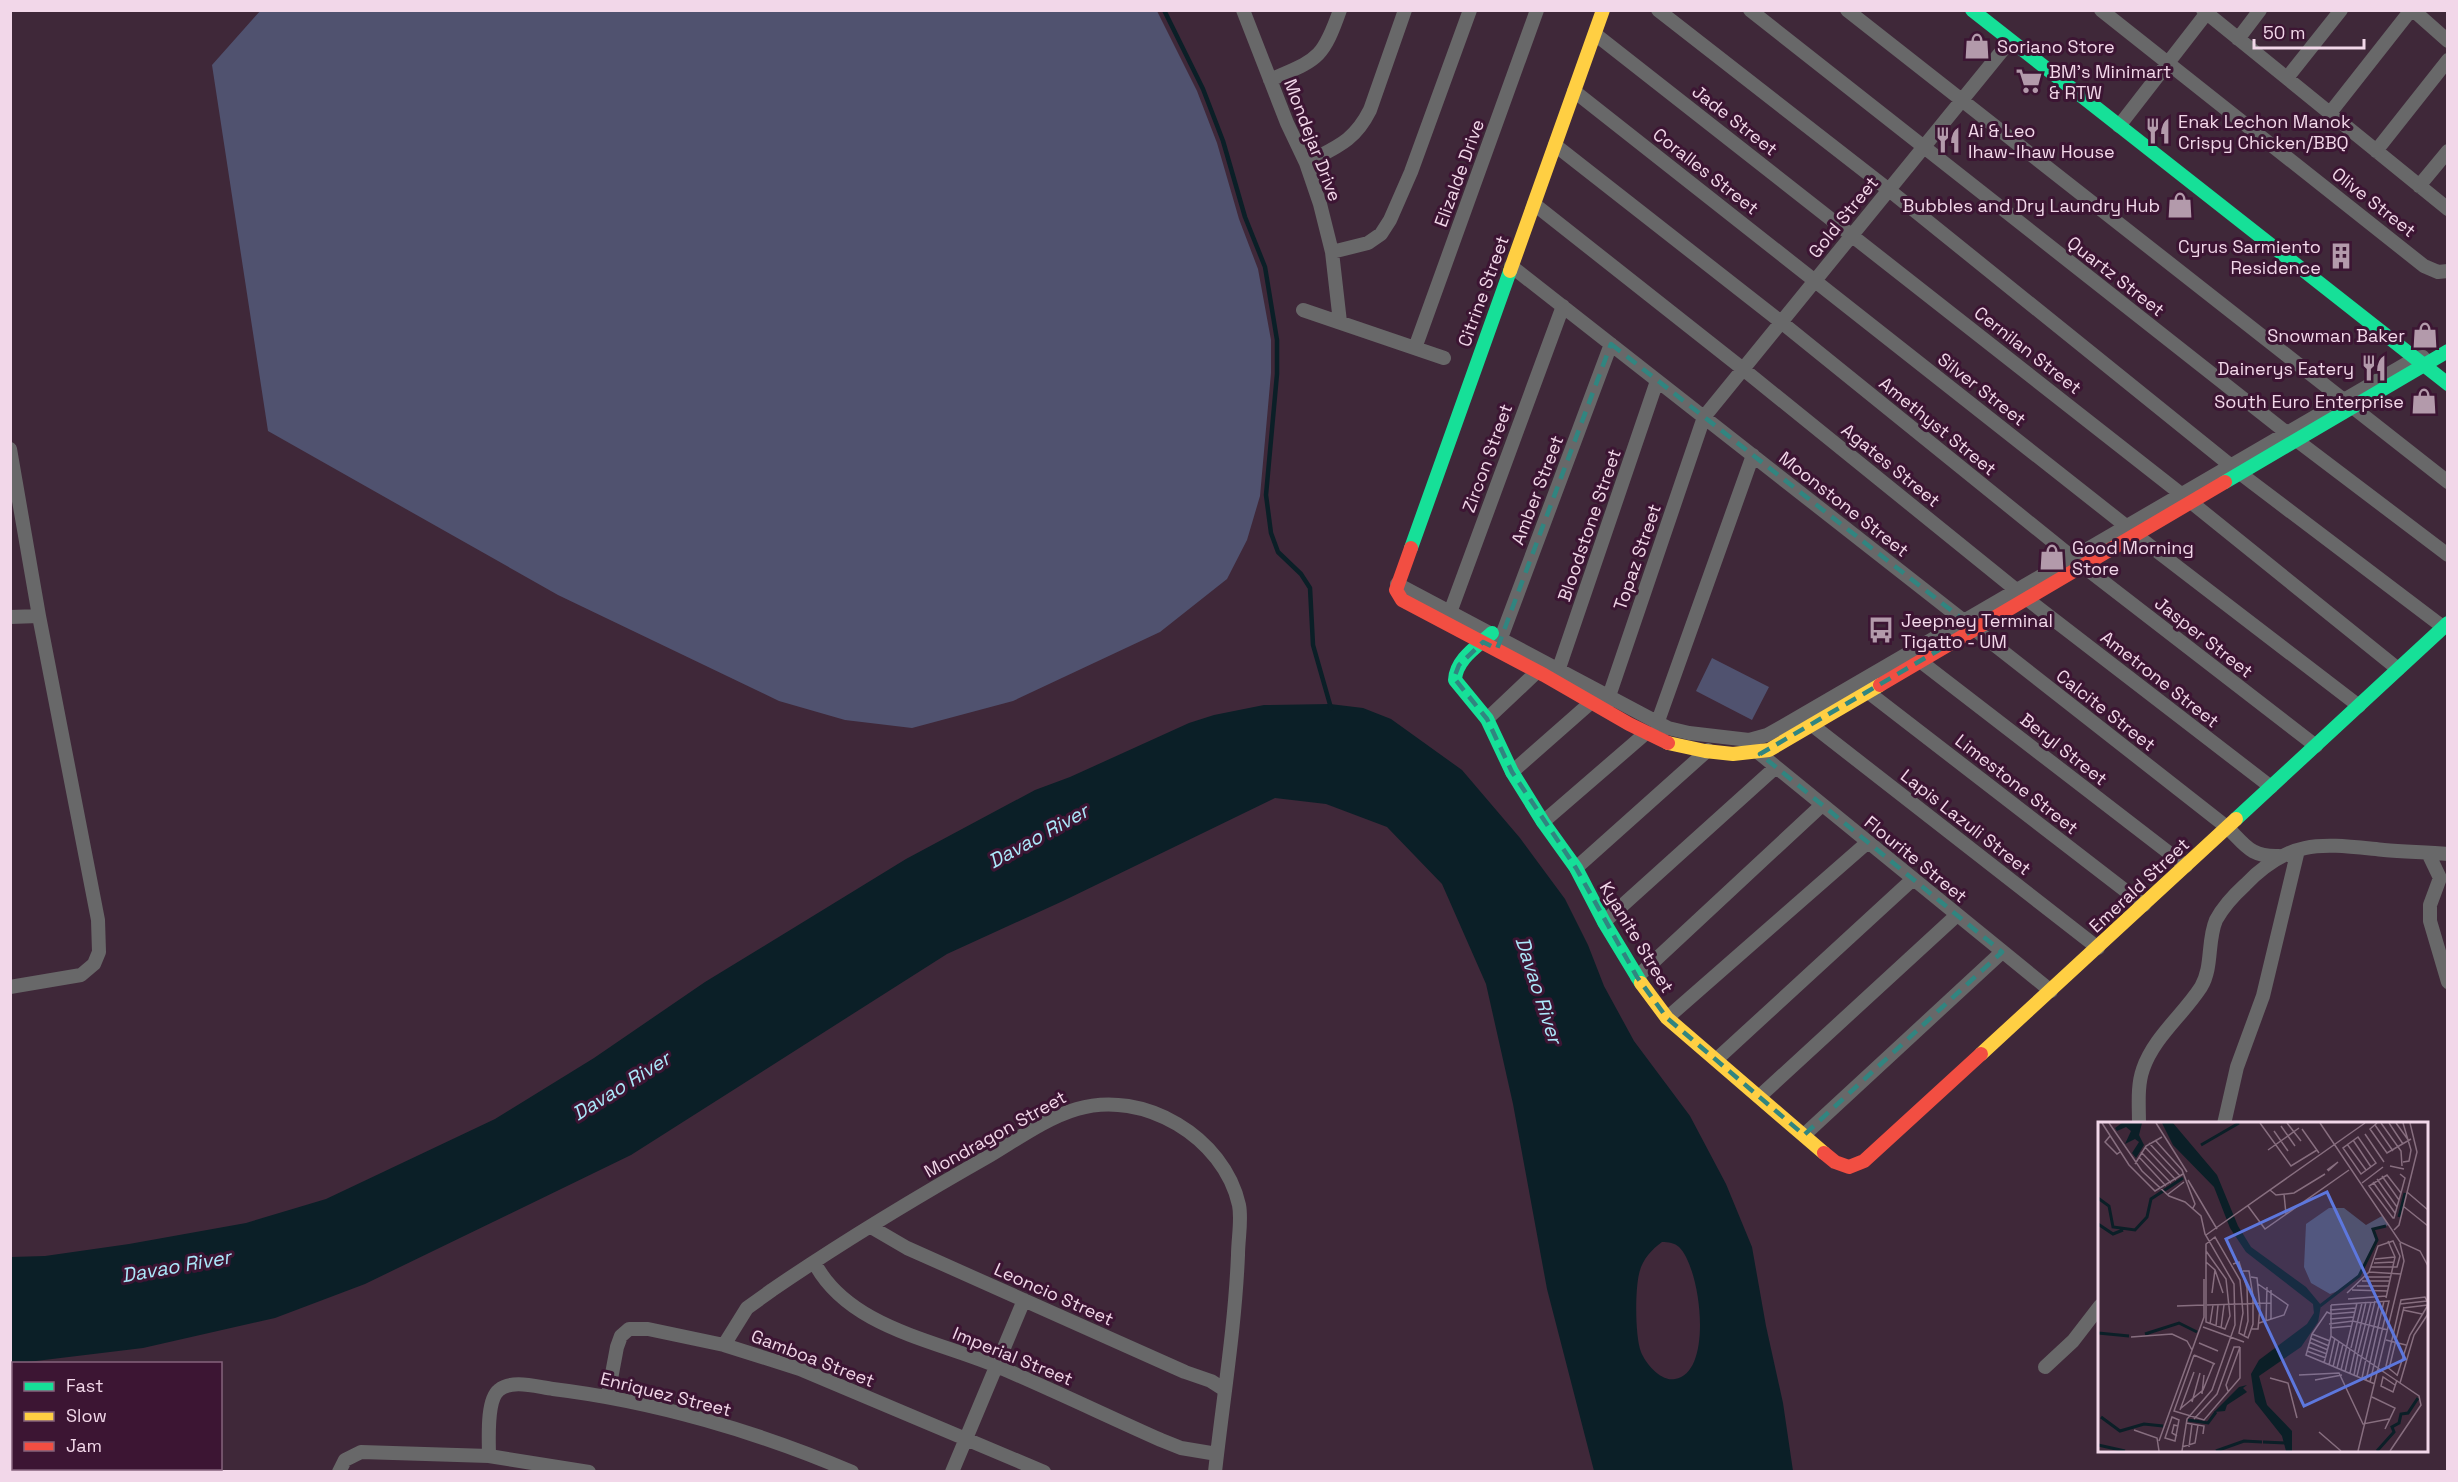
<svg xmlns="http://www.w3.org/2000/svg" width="2458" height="1482" font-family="'Space Grotesk',sans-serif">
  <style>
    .green { fill: #50526f }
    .water { fill: #0b1f27; fill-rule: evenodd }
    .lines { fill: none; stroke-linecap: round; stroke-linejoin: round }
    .stream { stroke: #0b1f27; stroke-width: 4.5 }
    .street { stroke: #686869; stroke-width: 14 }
    .fast { stroke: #16e098; stroke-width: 14 }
    .slow { stroke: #ffcf43; stroke-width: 14 }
    .jam { stroke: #f24e42; stroke-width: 14 }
    .marked { fill: none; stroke: #318580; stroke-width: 4.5; stroke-dasharray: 12 8; stroke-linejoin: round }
    .labels { text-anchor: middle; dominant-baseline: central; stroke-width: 6; stroke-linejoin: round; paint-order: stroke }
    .poi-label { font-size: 18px; fill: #f2d7e9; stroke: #3c1533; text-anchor: start }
    .street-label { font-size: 18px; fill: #f2d7e9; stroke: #3c1533 }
    .water-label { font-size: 20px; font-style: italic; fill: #ace9fb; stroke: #3c1533 }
    .inset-river { fill: none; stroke: #0b1f27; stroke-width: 3 }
    .inset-road { fill: none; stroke: #876e7f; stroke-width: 1.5 }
    .view { fill: #5d77dd; fill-opacity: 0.15; stroke: #5d77dd; stroke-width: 3 }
    .inset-edge { fill: none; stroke: #f2d7e9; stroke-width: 3 }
  </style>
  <rect width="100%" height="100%" fill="#3f2839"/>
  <!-- green -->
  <path class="green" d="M 261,10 L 1157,11 L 1197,91 L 1217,143 L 1239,219 L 1258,269 L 1271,340 L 1271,373 L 1260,496 L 1247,540 L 1227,579 L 1160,632 L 1013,701 L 912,728 L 845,720 L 779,701 L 558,595 L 268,431 L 212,65 Z
    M 1712,658 L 1769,687 L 1752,720 L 1696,691 Z"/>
  <!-- water -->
  <path class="water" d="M 1330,704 L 1363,708 L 1391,719 L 1462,770 L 1520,838 L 1565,899 L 1588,945 L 1604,986 L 1634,1041 L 1690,1116 L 1726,1184 L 1752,1247 L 1766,1326 L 1783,1403 L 1793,1471 L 1594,1471 L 1547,1289 L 1513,1104 L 1486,984 L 1442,884 L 1387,827 L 1326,804 L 1275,798 L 1063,901 L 947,954 L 631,1155 L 365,1284 L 275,1318 L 143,1348 L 11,1364 L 11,1257 L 45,1256 L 129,1244 L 246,1223 L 326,1199 L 495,1119 L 594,1058 L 705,982 L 813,916 L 906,859 L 1035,790 L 1070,777 L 1189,723 L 1214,715 L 1264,705 ZM 1662,1242 C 1668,1242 1675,1243 1679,1247 C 1701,1268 1714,1373 1675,1379 C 1661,1382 1646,1364 1641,1352 C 1635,1336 1635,1291 1639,1274 C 1642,1260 1651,1250 1662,1242 Z"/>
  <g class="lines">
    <!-- stream -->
    <path class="stream" d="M 1164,10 L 1203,89 L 1223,141 L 1245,217 L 1265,267 L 1277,340 L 1277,374 L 1266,495 L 1271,533 L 1278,552 L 1301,574 L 1310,588 L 1313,645 L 1331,708"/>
    <!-- street -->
    <path class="street" d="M 1243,10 L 1287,123 L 1306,163 L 1320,204 L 1332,252 L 1340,322
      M 1658,10 L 1889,190 L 2230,465
      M 1750,10 L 2287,433 L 2448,555
      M 1847,10 L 2448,482
      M 2101,10 L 2424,266 L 2438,272 L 2448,271
      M 2203,10 L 2448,209
      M 2413,10 L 2448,41
      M 1595,34 L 2181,494 L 2398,669
      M 2238,39 L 2260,10
      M 2287,78 L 2341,10
      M 1270,80 C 1317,59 1322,61 1340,10
      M 1574,91 L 2126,526
      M 2330,113 L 2411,10
      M 2119,126 L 2209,10
      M 1555,145 L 1781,322 L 2083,566 L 2316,746
      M 2376,151 L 2448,60
      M 1306,163 C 1336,147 1354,142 1370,110 L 1405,10
      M 2419,186 L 2448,151
      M 1534,204 L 1743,369 L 2015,589
      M 1332,252 L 1368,243 L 1381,234 L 1390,220 L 1411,172 L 1470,10
      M 1511,266 L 2228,828 C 2246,846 2251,857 2279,856
      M 1303,310 L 1444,358
      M 1415,348 L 1537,10
      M 10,449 L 39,616 L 98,920 L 99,952 L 94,964 L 81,975 L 10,987
      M 2241,474 L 2443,627
      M 2136,535 L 2359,706
      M 1397,584 L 1668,728 L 1689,733 L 1749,740 L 1767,735 L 1783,726 L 2416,358 L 2423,357
      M 2027,599 L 2271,787
      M 10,617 L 39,616
      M 1448,618 L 1563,306
      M 1498,646 L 1611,344
      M 1920,661 L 2186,866
      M 1556,677 L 1657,381
      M 1868,692 L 2144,905
      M 1606,705 L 1704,417 L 2010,41
      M 1487,719 L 1542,667
      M 1657,724 L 1753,455
      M 1812,725 L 2098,948
      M 1759,753 L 2051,991
      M 1512,772 L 1596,698
      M 1543,822 L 1646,733
      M 2428,853 L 2440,878 L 2430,905 L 2430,921 L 2448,982
      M 1576,868 L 1708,750
      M 1604,922 L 1776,767
      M 1637,977 L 1822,805
      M 1667,1018 L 1868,842
      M 1717,1059 L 1913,879
      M 1760,1096 L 1957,915
      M 2139,1124 C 2139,1105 2137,1086 2143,1069 C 2154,1037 2183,1015 2201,987 C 2213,967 2207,941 2216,920 C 2223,907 2234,895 2245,885 C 2291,837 2323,844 2384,850 C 2405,852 2426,852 2448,854
      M 2224,1124 L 2237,1067 L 2263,996 L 2298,850
      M 1804,1135 L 2002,952
      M 871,1227 L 907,1248 L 1185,1372 L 1211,1381 L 1225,1390
      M 814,1262 C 848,1328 936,1340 999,1367 C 1053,1390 1107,1416 1161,1440 L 1181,1448 L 1217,1454
      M 724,1345 L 747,1308 L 772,1290 C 842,1242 915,1198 989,1156 C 1016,1140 1046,1118 1077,1109 C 1143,1089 1224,1137 1239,1205 C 1242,1220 1238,1239 1238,1255 C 1235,1327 1223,1400 1215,1472
      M 2045,1367 L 2073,1341 L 2100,1306
      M 608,1395 L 617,1347 L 621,1336 L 629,1329 L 648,1329 L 724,1345 L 800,1369 L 1044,1472
      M 489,1456 C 489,1440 486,1400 499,1390 C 512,1379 537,1387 553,1389 C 653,1401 759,1432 852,1472
      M 339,1472 L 345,1460 L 361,1452 L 489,1456 L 589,1472
      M 952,1472 L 1024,1300"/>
    <!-- fast -->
    <path class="fast" d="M 1972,10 L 2448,384
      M 2225,482 L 2448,351
      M 1411,548 L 1510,271
      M 1492,633 C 1478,646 1456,659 1455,680 L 1487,719 L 1512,772 L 1543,822 L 1576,868 L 1604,922 L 1641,983
      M 2236,819 L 2448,623"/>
    <!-- slow -->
    <path class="slow" d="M 1510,271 L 1603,10
      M 1668,743 L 1705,751 L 1733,754 L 1769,750 L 1880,685
      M 1641,983 L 1667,1018 L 1824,1153
      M 1981,1054 L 2236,819"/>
    <!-- jam -->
    <path class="jam" d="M 1411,548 L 1396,590 L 1402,600 L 1544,675 L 1629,724 L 1668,743
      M 1880,685 L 2225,482
      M 1824,1153 L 1835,1162 L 1849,1167 L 1864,1161 L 1981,1054"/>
  </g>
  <!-- marked area -->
  <path class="marked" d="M 1611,344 L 1975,629 L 1760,754 L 2002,952 L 1804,1135 L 1667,1018 L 1637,977 L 1576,868 L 1512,772 L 1487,719 L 1454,678 L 1459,665 L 1483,642 L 1497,649 Z"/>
  <!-- icons -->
  <defs>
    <g id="shop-bare" transform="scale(2.07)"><path d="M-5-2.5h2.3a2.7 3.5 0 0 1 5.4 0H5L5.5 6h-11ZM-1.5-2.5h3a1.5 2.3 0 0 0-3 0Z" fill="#b39aab" stroke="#3c1533" stroke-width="2.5" paint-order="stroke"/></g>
    <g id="supermarket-bare" transform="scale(2.07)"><path d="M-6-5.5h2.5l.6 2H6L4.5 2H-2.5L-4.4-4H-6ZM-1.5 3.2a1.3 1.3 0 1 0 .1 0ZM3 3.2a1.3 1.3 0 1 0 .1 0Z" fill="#b39aab" stroke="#3c1533" stroke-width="2.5" paint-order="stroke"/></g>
    <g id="restaurant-bare" transform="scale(2.07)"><path d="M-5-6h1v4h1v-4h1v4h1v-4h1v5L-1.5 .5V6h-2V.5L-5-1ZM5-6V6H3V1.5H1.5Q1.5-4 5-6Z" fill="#b39aab" stroke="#3c1533" stroke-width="2.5" paint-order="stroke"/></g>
    <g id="building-bare" transform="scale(2.07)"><path d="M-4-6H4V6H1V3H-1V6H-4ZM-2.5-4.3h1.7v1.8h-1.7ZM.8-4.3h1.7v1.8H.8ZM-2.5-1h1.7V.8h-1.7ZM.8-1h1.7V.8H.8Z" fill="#b39aab" stroke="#3c1533" stroke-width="2.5" paint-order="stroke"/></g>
    <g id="bus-bare" transform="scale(2.07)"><path d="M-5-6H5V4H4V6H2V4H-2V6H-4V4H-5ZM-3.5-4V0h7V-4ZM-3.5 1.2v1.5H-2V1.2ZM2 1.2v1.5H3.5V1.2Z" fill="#b39aab" stroke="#3c1533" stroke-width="2.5" paint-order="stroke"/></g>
  </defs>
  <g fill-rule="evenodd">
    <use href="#shop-bare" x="1977" y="46"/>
    <use href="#supermarket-bare" x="2029" y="81"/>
    <use href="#restaurant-bare" x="2158" y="131"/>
    <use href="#restaurant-bare" x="1948" y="140"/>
    <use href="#shop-bare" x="2180" y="205"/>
    <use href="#building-bare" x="2341" y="256"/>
    <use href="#shop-bare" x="2425" y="335"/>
    <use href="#restaurant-bare" x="2374" y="368"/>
    <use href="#shop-bare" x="2424" y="401"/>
    <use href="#shop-bare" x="2052" y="557"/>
    <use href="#bus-bare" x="1881" y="630"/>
  </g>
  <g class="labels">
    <!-- poi labels -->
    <g class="poi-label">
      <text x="1997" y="46">Soriano Store</text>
      <text x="2049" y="71">BM's Minimart<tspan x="2049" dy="21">&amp; RTW</tspan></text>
      <text x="2178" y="121">Enak Lechon Manok<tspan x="2178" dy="21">Crispy Chicken/BBQ</tspan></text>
      <text x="1968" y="130">Ai &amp; Leo<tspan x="1968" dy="21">Ihaw-Ihaw House</tspan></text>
      <text x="2160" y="205" text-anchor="end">Bubbles and Dry Laundry Hub</text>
      <text x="2321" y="246" text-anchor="end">Cyrus Sarmiento<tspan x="2321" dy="21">Residence</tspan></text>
      <text x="2405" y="335" text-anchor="end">Snowman Baker</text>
      <text x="2354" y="368" text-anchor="end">Dainerys Eatery</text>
      <text x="2404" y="401" text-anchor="end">South Euro Enterprise</text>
      <text x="2072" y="547">Good Morning<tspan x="2072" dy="21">Store</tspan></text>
      <text x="1901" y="620">Jeepney Terminal<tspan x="1901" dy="21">Tigatto - UM</tspan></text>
    </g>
    <!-- street labels -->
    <g class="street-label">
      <text transform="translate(1735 120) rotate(38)">Jade Street</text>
      <text transform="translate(1313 140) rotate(69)">Mondejar Drive</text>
      <text transform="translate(1706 171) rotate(38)">Coralles Street</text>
      <text transform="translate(1459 173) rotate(-70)">Elizalde Drive</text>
      <text transform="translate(2374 202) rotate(38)">Olive Street</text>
      <text transform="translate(1843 217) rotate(-51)">Gold Street</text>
      <text transform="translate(2116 276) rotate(38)">Quartz Street</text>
      <text transform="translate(1483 291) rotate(-70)">Citrine Street</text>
      <text transform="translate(2028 350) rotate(38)">Cernilan Street</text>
      <text transform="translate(1982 389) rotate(38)">Silver Street</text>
      <text transform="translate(1938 426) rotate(39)">Amethyst Street</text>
      <text transform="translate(1487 458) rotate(-70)">Zircon Street</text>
      <text transform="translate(1891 465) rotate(39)">Agates Street</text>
      <text transform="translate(1537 490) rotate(-69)">Amber Street</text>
      <text transform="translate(1844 504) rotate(38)">Moonstone Street</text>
      <text transform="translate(1589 525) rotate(-71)">Bloodstone Street</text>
      <text transform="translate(1637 557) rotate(-71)">Topaz Street</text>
      <text transform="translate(2204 637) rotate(38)">Jasper Street</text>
      <text transform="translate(2160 679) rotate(38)">Ametrone Street</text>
      <text transform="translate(2106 710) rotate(38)">Calcite Street</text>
      <text transform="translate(2064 749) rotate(38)">Beryl Street</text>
      <text transform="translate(2017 784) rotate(38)">Limestone Street</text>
      <text transform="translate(1966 822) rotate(38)">Lapis Lazuli Street</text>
      <text transform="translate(1916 859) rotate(39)">Flourite Street</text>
      <text transform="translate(2139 885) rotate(-43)">Emerald Street</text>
      <text transform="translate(1637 937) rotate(59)">Kyanite Street</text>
      <text transform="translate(995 1134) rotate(-29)">Mondragon Street</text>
      <text transform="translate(1054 1294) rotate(24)">Leoncio Street</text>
      <text transform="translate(1013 1356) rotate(22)">Imperial Street</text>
      <text transform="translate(813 1358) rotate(21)">Gamboa Street</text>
      <text transform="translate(666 1394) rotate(14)">Enriquez Street</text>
    </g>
    <!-- water labels -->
    <g class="water-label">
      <text transform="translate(1038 836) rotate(-29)">Davao River</text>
      <text transform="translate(1539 990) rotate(72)">Davao River</text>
      <text transform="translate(621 1086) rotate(-32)">Davao River</text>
      <text transform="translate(176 1266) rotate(-10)">Davao River</text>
    </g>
  </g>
  <!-- overview -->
  <g transform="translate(2098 1122)">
    <rect width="330" height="330" fill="#3f2839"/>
    <path d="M 231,86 L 246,86 L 268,103 L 284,94 L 291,103 L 275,107 L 278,118 L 261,154 L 246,167 L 232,172 L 213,161 L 206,145 L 208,102 Z" fill="#50526f"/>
    <path d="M 24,1 L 44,1 L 41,13 L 46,23 L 38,36 L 34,31 L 41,20 L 37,17 L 27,22 L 33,9 L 28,5 L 19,9 L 17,6 ZM 64,1 L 75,1 L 119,53 L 140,104 L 153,125 L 208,165 L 223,183 L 220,200 L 203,225 L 161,254 L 169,283 L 194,309 L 194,329 L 188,329 L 184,314 L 157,280 L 153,252 L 161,238 L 209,202 L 216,191 L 215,182 L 148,130 L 132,106 L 116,65 L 75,23 ZM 149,263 L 145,266 L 149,270 L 129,283 L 127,289 L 116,290 L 141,265 Z" fill="#0b1f27"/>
    <path class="inset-river" d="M 103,23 L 141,1M 0,76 L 11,84 L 15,105 L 37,108 L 49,95 L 53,77 L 85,56M 301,95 L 307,71M 0,102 L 15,112 L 25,108M 222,184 L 261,154 L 279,118 L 275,107 L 288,104M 0,211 L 31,214M 47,212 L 81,201 L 99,210M 3,295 L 22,309 L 46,302 L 65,304M 90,298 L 110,301 L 118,290M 165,320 L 188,321M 0,323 L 27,329M 118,329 L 146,319 L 164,320M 279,329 L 296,310 L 294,305 L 301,301 L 303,292 L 310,291 L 320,276"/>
    <path class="inset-road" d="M 4,1 L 31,43 L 57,69 L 85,52M 11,1 L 44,49 L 71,74 L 87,80 L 103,94 L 107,112 L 136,162 L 137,203 L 114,268 L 89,297 L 84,329M 58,1 L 89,50M 162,1 L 193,44 L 219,28M 189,1 L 203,19M 222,1 L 302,120 L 322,129 L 330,144M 279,1 L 272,7 L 289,31 L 313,17M 283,1 L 303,29 L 304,44M 291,1 L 305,22M 298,1 L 311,19M 277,3 L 295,29M 183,4 L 197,24M 204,7 L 221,31M 176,9 L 190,29M 267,12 L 286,40M 12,14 L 7,20 L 19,32 L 22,30M 260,15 L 278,41 L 263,52 L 245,26 ZM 57,18 L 84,48 L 97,82 L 95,86M 255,18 L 273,45M 51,21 L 82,54M 249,22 L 268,48M 47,25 L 78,58M 170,28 L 201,6M 43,30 L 73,61M 41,35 L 68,64M 305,40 L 311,39 L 313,28 L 305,1M 37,42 L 48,24 L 64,15M 292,44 L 306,47 L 301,46M 229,48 L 240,40 L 230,49M 302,52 L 307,56 L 303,71 L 299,85 L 296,96 L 295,96 L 271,64 L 289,53 L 303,71M 284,54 L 301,78M 279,57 L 299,85M 90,58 L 119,107M 275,60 L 297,91M 264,61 L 285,45M 172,68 L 178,73 L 196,71 L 227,52M 309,70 L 330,88M 186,72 L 188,92M 69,73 L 86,60M 150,84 L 167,107 L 251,48M 305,84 L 330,104M 296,108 L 301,103 L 319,30 L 312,1M 108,113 L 267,1M 108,129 L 128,157 L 132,194 L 127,207 L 108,200 L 108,122 L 117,115 L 142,158 L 145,191 L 141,211 L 150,216 L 155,202 L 155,174 L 151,149 L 145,149M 277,137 L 297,135M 108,140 L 117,148 L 125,171M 276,141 L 296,140M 135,142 L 141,140 L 149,166 L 150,199 L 146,214M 271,150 L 303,152M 153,155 L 159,156 L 162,185 L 160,207 L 154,207M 267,155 L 293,155M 264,159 L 291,159M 160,162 L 190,183 L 186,193 L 161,201M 259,164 L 290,164M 173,168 L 173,197M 254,168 L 289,169M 114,171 L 117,148M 249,171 L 271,150 L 280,124 L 295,119 L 302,134 L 299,145 L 273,145M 288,176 L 297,135 L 290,119M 250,177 L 288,174M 302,182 L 329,179M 109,183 L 173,181M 233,183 L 291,179 L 272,260M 233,183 L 233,214 L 302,261M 79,184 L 106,183M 305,186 L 330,183M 232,188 L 258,186M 305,188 L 324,192M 233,192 L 229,190 L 214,212 L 208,233 L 277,262M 233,192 L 257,190M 232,197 L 256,195M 168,199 L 169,165M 112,202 L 115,183M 231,202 L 255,199 L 290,208M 118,204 L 120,183M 105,205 L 146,220M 123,206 L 126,183M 232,206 L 253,204M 214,212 L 232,219M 33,215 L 74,212 L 89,219 L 94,228M 212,216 L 231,224M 288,218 L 308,223M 211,220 L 230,228M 101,221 L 120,229M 210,225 L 229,232M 253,226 L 264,181M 209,229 L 228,236M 260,231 L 273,180M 96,233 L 76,289 L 106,298 L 142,256 L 142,225M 96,233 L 117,242M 268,237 L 282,179M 226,241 L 233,214M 231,243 L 237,216M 235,245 L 241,219M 239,246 L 245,222M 291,247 L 306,185M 243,248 L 259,181M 247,250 L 252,227M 252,251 L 268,180M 201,253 L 241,251 L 265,302 L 291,297M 256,253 L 260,232M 299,253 L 288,244 L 303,178 L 327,175 L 330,181M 259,254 L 277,179M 299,254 L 312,213 L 330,183M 172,256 L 190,261 L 199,296M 264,256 L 268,237M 217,258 L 244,253M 268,258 L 286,179M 297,263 L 285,255 L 283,264 L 295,270 L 299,258M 130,269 L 128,263 L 142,225M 104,272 L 106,253M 274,275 L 297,286 L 287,307M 94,280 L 102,251M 82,287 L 105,268 L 116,241M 82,288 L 96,250M 74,295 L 81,298 L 77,319 L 67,316 ZM 96,297 L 119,272 L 136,225 L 142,225M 88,301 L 106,304 L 105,312M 36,308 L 59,316 L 61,329M 221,310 L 243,329M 79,314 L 74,311 L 76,303 L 80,304M 61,319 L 106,195 L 106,157M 84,325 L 97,321 L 100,303M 91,325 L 94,302M 260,329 L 306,139 L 302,121M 292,329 L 323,283 L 321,274 L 302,261 L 316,213 L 330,192"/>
    <path class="view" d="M 229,70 L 307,237 L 206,284 L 128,117 Z"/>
    <rect width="330" height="330" class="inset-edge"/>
  </g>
  <!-- border -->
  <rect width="2458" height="1482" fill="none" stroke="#f2d7e9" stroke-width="24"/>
  <!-- legend -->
  <rect x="12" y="1362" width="210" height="108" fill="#3c1533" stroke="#85637c" stroke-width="1.5"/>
  <rect x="24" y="1382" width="30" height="9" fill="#16e098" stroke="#85637c" stroke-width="1.5"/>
  <text x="66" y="1392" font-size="18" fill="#f2d7e9">Fast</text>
  <rect x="24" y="1412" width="30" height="9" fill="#ffcf43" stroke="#85637c" stroke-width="1.5"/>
  <text x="66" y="1422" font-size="18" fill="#f2d7e9">Slow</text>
  <rect x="24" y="1442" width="30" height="9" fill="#f24e42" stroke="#85637c" stroke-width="1.5"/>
  <text x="66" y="1452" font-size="18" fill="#f2d7e9">Jam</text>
  <!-- scale -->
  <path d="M2254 39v9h110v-9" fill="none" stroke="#f2d7e9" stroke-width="3"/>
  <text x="2263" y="39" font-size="18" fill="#f2d7e9" stroke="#3c1533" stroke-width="4.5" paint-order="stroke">50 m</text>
</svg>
